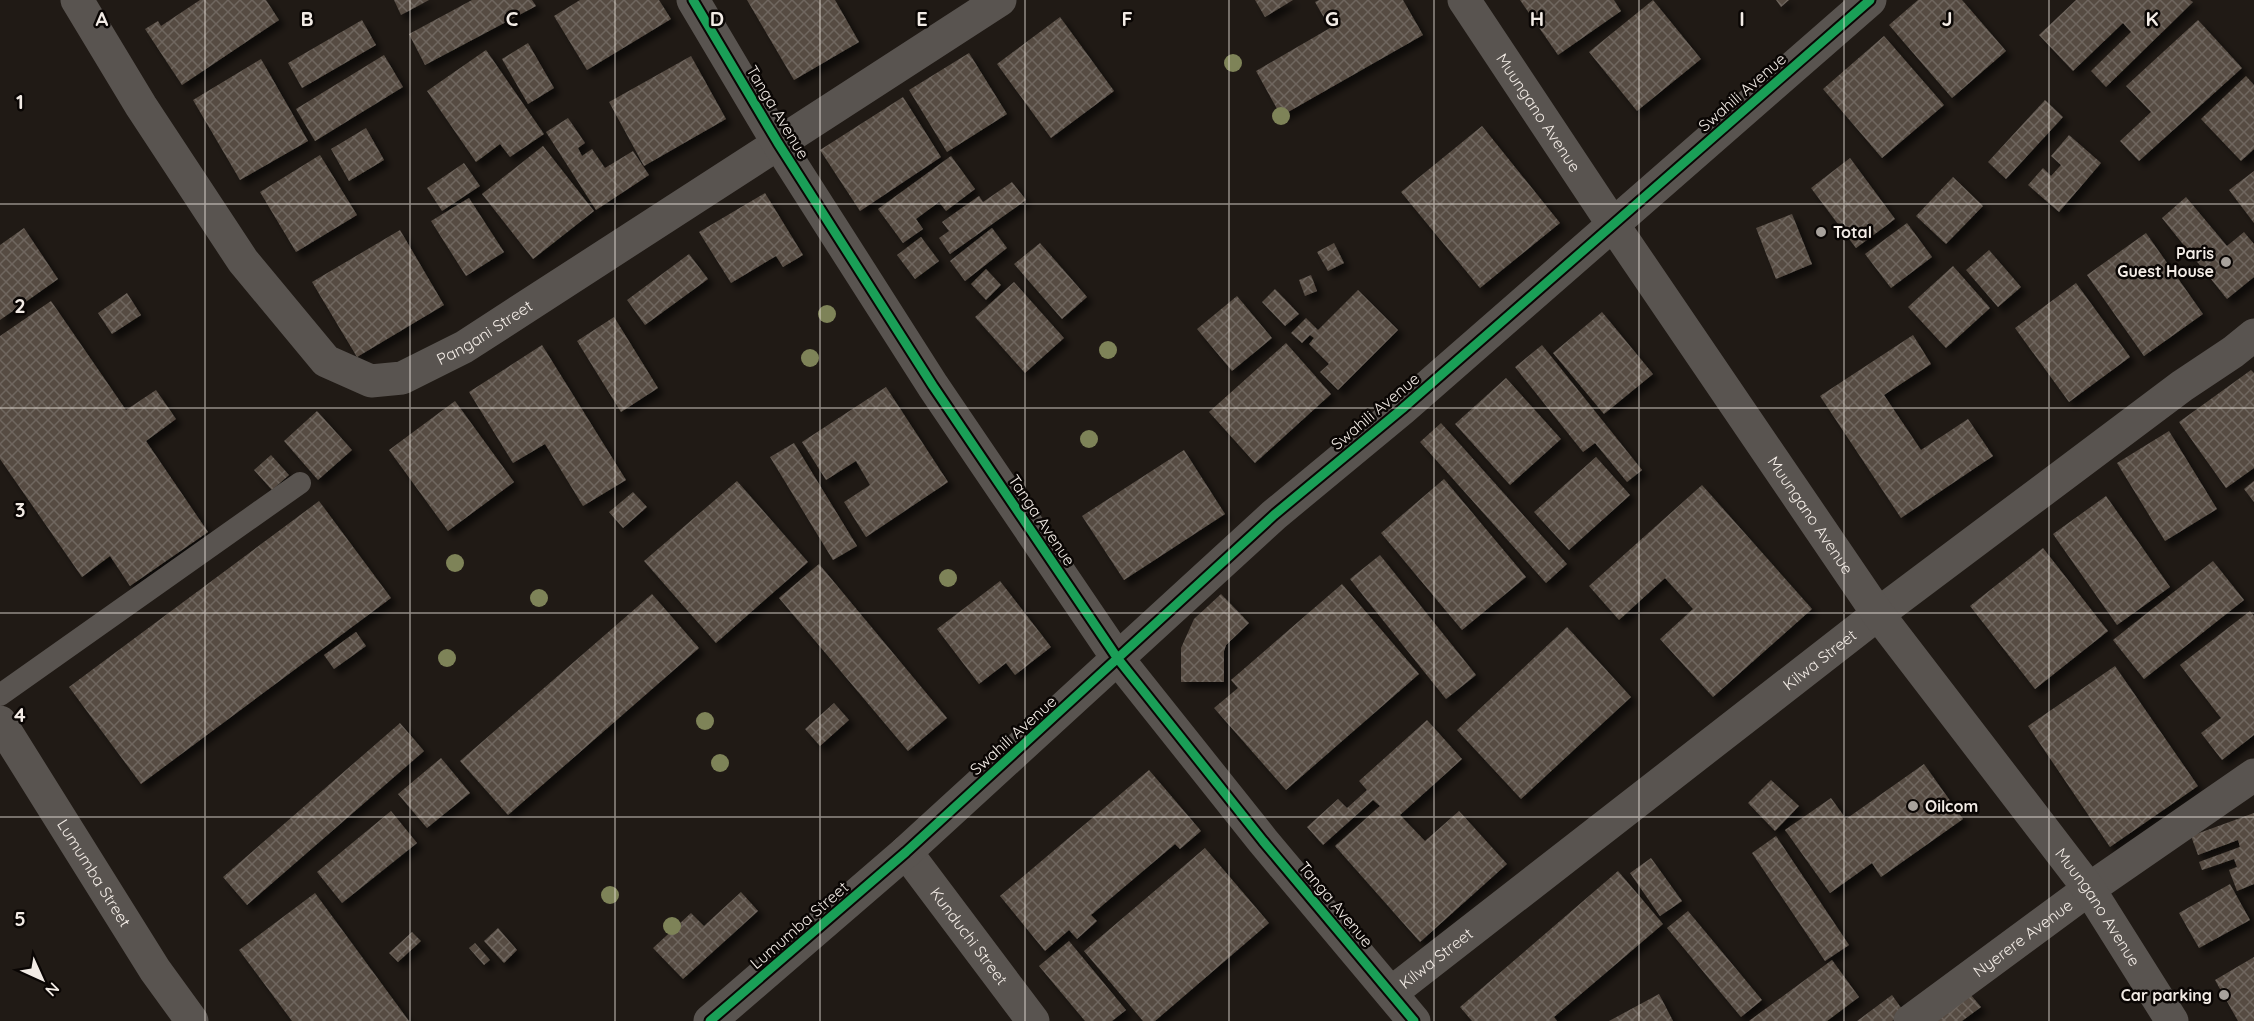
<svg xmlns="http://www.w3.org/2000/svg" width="2254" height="1021" font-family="Quicksand,sans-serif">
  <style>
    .building { fill: url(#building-cross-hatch); filter: url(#shadow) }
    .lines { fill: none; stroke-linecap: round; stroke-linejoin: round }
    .lane { stroke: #595450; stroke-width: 22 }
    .street { stroke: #595450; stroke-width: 33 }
    .secondary { stroke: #595450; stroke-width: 33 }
    .cycleway-casing { stroke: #0a0604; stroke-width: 13 }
    .cycleway { stroke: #1a9f57; stroke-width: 9 }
    .tree { fill: #7e8358 }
    .grid { fill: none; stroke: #f2ebe5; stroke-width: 1.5; stroke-opacity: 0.55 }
    .poi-dot { fill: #a8a29c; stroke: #0a0604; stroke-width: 2 }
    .labels { text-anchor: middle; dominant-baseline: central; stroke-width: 5; stroke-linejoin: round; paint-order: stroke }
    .street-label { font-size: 16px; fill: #f2ebe5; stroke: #0a0604 }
    .poi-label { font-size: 16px; font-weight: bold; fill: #f2ebe5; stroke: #0a0604; text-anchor: start }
    .grid-label { font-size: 20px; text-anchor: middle; font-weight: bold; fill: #f2ebe5; stroke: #0a0604; stroke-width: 5; stroke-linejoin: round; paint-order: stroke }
  </style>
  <defs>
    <pattern id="building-cross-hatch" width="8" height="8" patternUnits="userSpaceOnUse" patternTransform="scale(1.5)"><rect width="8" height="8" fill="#564c43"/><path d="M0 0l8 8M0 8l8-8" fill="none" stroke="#6f665e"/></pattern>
    <filter id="shadow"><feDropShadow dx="5.5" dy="5.5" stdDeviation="3" flood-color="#0009"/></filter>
  </defs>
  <rect width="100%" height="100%" fill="#201a15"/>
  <!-- building -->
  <path class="building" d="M 200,0 L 266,0 L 279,20 L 182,85 L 145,29 L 158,21 L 161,26 Z
    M 394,0 L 429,0 L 401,15 Z
    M 472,0 L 532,0 L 536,6 L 425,65 L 409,34 Z
    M 580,0 L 659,0 L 671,19 L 587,70 L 554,16 Z
    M 747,0 L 835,0 L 859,42 L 794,80 Z
    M 1255,0 L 1293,0 L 1265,17 Z
    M 1319,0 L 1403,0 L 1423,35 L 1281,116 L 1256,71 L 1330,28 L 1315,2 Z
    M 1520,0 L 1614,0 L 1621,11 L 1558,55 Z
    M 1653,0 L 1701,59 L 1637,111 L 1589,52 Z
    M 1776,0 L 1789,0 L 1781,7 Z
    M 1918,0 L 1962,0 L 2006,51 L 1952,98 L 1889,25 Z
    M 2076,0 L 2190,0 L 2193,2 L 2106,87 L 2091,71 L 2131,32 L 2123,23 L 2073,71 L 2039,35 Z
    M 1060,17 L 1114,91 L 1051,138 L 997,64 Z
    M 362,20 L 376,45 L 302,88 L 288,63 Z
    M 2198,20 L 2242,68 L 2139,161 L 2120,141 L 2151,112 L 2126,86 Z
    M 1884,36 L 1944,105 L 1882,158 L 1823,89 Z
    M 528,43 L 554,88 L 528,104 L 502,59 Z
    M 486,50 L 544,134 L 510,157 L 500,144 L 476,162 L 427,91 Z
    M 969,53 L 1007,114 L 947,152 L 909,90 Z
    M 384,55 L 403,87 L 315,141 L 296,109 Z
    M 691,56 L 726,119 L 644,166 L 609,102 Z
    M 261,59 L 308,141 L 240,180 L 193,100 Z
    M 2246,76 L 2254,85 L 2254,149 L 2241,161 L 2201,119 Z
    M 903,97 L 941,157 L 860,211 L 820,150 Z
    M 2045,100 L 2063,117 L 2006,179 L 1988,162 Z
    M 568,118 L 585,143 L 578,148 L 582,156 L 592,149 L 605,168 L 633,151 L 649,175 L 596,210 L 546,132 Z
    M 1482,126 L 1560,223 L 1480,288 L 1401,192 Z
    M 366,128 L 384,160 L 349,181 L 331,149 Z
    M 2069,135 L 2101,163 L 2059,212 L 2028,185 L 2043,168 L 2051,176 L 2061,165 L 2051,156 Z
    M 543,146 L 594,211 L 533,259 L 482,194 Z
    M 320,155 L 357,215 L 296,252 L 260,192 Z
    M 951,156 L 975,189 L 946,211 L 939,202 L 916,219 L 923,229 L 903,243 L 878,209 Z
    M 1850,158 L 1895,219 L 1856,248 L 1811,188 Z
    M 464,163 L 480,186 L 442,211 L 427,188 Z
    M 2254,171 L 2254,223 L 2229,190 Z
    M 1953,177 L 1983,206 L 1946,244 L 1916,216 Z
    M 1012,182 L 1026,200 L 950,254 L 939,238 L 949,231 L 942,222 L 979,196 L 983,202 Z
    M 765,193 L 803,255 L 783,267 L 776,256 L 731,283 L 699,232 Z
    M 2186,197 L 2227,246 L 2244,232 L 2254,244 L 2254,277 L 2227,299 L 2162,218 Z
    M 469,198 L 504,252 L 466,276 L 431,221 Z
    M 1792,214 L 1812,264 L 1776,279 L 1756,228 Z
    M 1907,223 L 1932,257 L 1891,288 L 1865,254 Z
    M 24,228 L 58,279 L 0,320 L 0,245 Z
    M 992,228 L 1007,248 L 965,281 L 950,261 Z
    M 400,230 L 444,305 L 357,357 L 312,282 Z
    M 2146,233 L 2203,314 L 2144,356 L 2087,275 Z
    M 921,237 L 939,261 L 915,279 L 897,255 Z
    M 1040,243 L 1087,297 L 1062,319 L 1014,264 Z
    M 1334,243 L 1344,263 L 1328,271 L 1317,252 Z
    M 1989,250 L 2021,287 L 1998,307 L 1966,270 Z
    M 689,254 L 708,279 L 645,325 L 627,300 Z
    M 1953,266 L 1990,308 L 1946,348 L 1908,307 Z
    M 986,269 L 1001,285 L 986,300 L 971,284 Z
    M 1311,275 L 1317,291 L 1305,296 L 1299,280 Z
    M 1014,282 L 1064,338 L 1025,373 L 975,317 Z
    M 2076,283 L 2130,357 L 2069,402 L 2015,328 Z
    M 1275,289 L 1299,314 L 1285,326 L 1262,302 Z
    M 1358,290 L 1398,330 L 1338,390 L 1320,372 L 1329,364 L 1309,344 L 1314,338 L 1310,335 L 1302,343 L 1291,333 L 1306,318 L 1318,330 Z
    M 127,293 L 141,315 L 112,334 L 98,313 Z
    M 1237,296 L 1272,338 L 1232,371 L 1197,329 Z
    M 51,301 L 126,410 L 156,390 L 176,419 L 146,441 L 208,532 L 130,586 L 110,556 L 82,577 L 0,459 L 0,336 Z
    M 1602,312 L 1653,374 L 1604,414 L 1553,353 Z
    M 614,317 L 658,388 L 621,412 L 577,341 Z
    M 1913,335 L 1931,364 L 1884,395 L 1921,450 L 1968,419 L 1993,456 L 1901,518 L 1820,396 Z
    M 1286,343 L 1331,394 L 1255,463 L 1209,412 Z
    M 542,345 L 626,480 L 583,506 L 545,444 L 513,463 L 469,392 Z
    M 1542,345 L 1642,470 L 1627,482 L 1595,443 L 1583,452 L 1515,367 Z
    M 2251,370 L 2254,373 L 2254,468 L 2226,488 L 2179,422 Z
    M 1506,378 L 1561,439 L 1510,485 L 1455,424 Z
    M 886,387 L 948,482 L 866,537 L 844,502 L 870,485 L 856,461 L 826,480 L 802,442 Z
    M 455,401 L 514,482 L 448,531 L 389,450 Z
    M 317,411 L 352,450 L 318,480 L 284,441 Z
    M 1441,423 L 1567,564 L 1546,583 L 1420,442 Z
    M 2169,431 L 2217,509 L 2165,541 L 2117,463 Z
    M 794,443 L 857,546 L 833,560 L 770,457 Z
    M 1184,450 L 1225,514 L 1124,580 L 1082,516 Z
    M 271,455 L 289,475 L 272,490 L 254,470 Z
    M 1596,457 L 1630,495 L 1569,550 L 1534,512 Z
    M 1444,479 L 1526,577 L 1462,630 L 1381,533 Z
    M 737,481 L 808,562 L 716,643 L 644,561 Z
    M 2254,481 L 2254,502 L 2244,489 Z
    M 1702,485 L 1812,609 L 1713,697 L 1660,639 L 1693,609 L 1665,578 L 1619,620 L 1589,586 Z
    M 633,492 L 647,507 L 623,528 L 609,512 Z
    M 2106,496 L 2170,587 L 2117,625 L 2053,534 Z
    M 319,501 L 391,598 L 141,784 L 69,687 Z
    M 2043,548 L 2108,631 L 2035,689 L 1970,606 Z
    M 1380,555 L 1476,675 L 1446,699 L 1350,579 Z
    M 2213,561 L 2244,600 L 2144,679 L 2113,640 Z
    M 819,564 L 947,718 L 908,751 L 779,598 Z
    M 1000,581 L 1051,647 L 1015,675 L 1006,663 L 979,684 L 937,629 Z
    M 1342,584 L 1419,674 L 1286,790 L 1214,708 L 1238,688 L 1231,680 Z
    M 652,594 L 699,648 L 508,815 L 460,761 Z
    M 1221,594 L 1249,623 L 1226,645 L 1224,651 L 1224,682 L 1181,682 L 1181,648 L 1194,619 Z
    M 2250,611 L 2254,616 L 2254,735 L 2222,760 L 2201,733 L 2221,718 L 2180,665 Z
    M 1567,627 L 1631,697 L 1521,799 L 1457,730 Z
    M 356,632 L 366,646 L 334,669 L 324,655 Z
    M 2115,666 L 2198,786 L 2110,847 L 2028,726 Z
    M 834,703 L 849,720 L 820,746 L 805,729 Z
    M 1427,720 L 1462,759 L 1400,815 L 1425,841 L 1459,811 L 1507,864 L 1420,942 L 1335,846 L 1380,806 L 1373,800 L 1323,845 L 1307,827 L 1338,799 L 1347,808 L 1367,790 L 1359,781 Z
    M 400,723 L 424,751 L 247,905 L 223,877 Z
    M 441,758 L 470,793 L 427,828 L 398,794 Z
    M 1924,764 L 1963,819 L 1881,877 L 1872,863 L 1830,893 L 1785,830 L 1831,798 L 1846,819 Z
    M 1149,770 L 1201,831 L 1180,849 L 1175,844 L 1091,915 L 1097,921 L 1077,939 L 1069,930 L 1045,951 L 1000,896 Z
    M 1771,780 L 1799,806 L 1775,831 L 1748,803 Z
    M 391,811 L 417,843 L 342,903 L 317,872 Z
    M 2254,813 L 2254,884 L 2237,891 L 2229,870 L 2237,867 L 2234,859 L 2202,870 L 2199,862 L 2240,847 L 2238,840 L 2198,855 L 2191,836 Z
    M 1776,836 L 1849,945 L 1825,961 L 1752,853 Z
    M 1205,848 L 1269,923 L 1155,1021 L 1143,1021 L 1084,951 Z
    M 1651,858 L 1682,901 L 1660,916 L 1630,873 Z
    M 1618,871 L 1663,924 L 1554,1017 L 1557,1021 L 1472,1021 L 1460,1007 Z
    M 2230,884 L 2250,920 L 2199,948 L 2179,913 Z
    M 741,892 L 758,911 L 683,979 L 653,948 L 691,913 L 704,926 Z
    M 315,893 L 409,1021 L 292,1021 L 239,950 Z
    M 1688,911 L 1762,1000 L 1741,1017 L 1667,928 Z
    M 498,928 L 517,950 L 504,963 L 484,941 Z
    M 412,932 L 421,941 L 398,962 L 389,953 Z
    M 1069,941 L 1126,1010 L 1112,1021 L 1085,1021 L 1039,966 Z
    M 475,943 L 490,960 L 484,965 L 469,948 Z
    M 2254,957 L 2254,1021 L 2238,1021 L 2215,980 Z
    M 1832,960 L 1859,997 L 1827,1021 L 1749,1021 Z
    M 1659,994 L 1673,1021 L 1609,1021 Z
    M 1970,994 L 1981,1007 L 1962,1021 L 1933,1021 Z
    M 1892,995 L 1904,1012 L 1892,1021 L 1857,1021 Z"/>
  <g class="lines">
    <!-- lane -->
    <path class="lane" d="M 0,695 L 300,483"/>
    <!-- street -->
    <g class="street">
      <path id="s1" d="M 77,0 L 141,106 L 243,261 L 326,361 L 371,381 L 402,378 L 464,347 L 1000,0"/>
      <path d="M 693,0 L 778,143 L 933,386 L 1118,659 L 1263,841 L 1414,1021"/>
      <path id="s2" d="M 0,722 L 155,970 L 192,1021"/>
      <path id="s3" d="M 906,852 L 1033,1021"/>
      <path id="s4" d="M 1391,993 L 1878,614 L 2182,386 L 2233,352 L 2254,335"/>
      <path d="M 710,1021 L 906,852 L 1274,515 L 1402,409 L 1870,0"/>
      <path id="s5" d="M 1910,1021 L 2089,889 L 2254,775"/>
    </g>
    <!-- secondary -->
    <path class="secondary" id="s6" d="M 1464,0 L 1614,226 L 1878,614 L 2089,889 L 2172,1021"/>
    <!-- cycleway casing -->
    <g class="cycleway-casing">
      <path id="cycleway" d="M 693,0 L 778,143 L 933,386 L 1118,659 L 1263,841 L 1414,1021
        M 710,1021 L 906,852 L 1274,515 L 1402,409 L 1870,0"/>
    </g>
    <!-- cycleway -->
    <use href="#cycleway" class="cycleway"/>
  </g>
  <!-- trees -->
  <g class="tree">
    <circle cx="1233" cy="63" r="9"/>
    <circle cx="1281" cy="116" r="9"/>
    <circle cx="827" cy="314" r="9"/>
    <circle cx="1108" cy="350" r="9"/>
    <circle cx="810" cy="358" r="9"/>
    <circle cx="1089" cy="439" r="9"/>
    <circle cx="455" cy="563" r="9"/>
    <circle cx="948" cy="578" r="9"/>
    <circle cx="539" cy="598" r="9"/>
    <circle cx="447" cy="658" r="9"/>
    <circle cx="705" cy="721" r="9"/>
    <circle cx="720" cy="763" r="9"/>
    <circle cx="610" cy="895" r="9"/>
    <circle cx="672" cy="926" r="9"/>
  </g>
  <!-- grid -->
  <path class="grid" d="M 205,0 L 205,1021M 410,0 L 410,1021M 615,0 L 615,1021M 820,0 L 820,1021M 1025,0 L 1025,1021M 1229,0 L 1229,1021M 1434,0 L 1434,1021M 1639,0 L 1639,1021M 1844,0 L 1844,1021M 2049,0 L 2049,1021M 0,204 L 2254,204M 0,408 L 2254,408M 0,613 L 2254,613M 0,817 L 2254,817"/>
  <!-- markers -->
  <g class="poi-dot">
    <circle cx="1821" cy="232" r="6"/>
    <circle cx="2226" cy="262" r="6"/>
    <circle cx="1913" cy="806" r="6"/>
    <circle cx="2224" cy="995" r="6"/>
  </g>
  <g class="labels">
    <!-- street labels -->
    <g class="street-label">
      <text transform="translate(1742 92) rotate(-41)">Swahili Avenue</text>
      <text transform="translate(778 112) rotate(59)">Tanga Avenue</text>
      <text stroke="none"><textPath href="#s6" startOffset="135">Muungano Avenue</textPath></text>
      <text stroke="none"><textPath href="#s1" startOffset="614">Pangani Street</textPath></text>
      <text transform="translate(1375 411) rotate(-40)">Swahili Avenue</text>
      <text stroke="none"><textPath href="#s6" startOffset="621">Muungano Avenue</textPath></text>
      <text transform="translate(1042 520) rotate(56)">Tanga Avenue</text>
      <text stroke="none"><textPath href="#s4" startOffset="543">Kilwa Street</textPath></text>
      <text transform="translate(1013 735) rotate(-42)">Swahili Avenue</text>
      <text stroke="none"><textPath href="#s2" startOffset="178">Lumumba Street</textPath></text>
      <text transform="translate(1336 904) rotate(50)">Tanga Avenue</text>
      <text stroke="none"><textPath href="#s6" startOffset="1107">Muungano Avenue</textPath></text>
      <text transform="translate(799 925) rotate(-41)">Lumumba Street</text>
      <text stroke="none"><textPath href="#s3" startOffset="105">Kunduchi Street</textPath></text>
      <text stroke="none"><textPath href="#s5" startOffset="140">Nyerere Avenue</textPath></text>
      <text stroke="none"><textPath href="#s4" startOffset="57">Kilwa Street</textPath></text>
    </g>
    <!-- poi labels -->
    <g class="poi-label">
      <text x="1833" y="232">Total</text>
      <text x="2214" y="253" text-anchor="end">Paris<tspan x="2214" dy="18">Guest House</tspan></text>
      <text x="1925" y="806">Oilcom</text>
      <text x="2212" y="995" text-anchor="end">Car parking</text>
    </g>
  </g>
  <g class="grid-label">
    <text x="102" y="26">A</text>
    <text x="307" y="26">B</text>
    <text x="512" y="26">C</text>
    <text x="717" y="26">D</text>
    <text x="922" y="26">E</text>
    <text x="1127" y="26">F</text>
    <text x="1332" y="26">G</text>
    <text x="1537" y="26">H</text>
    <text x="1742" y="26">I</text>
    <text x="1947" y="26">J</text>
    <text x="2152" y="26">K</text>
    <text x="20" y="109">1</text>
    <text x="20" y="313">2</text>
    <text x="20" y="517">3</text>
    <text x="20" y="722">4</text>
    <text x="20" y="926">5</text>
  </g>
  <!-- north arrow -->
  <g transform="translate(42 979) rotate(135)" stroke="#0a0604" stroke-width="4.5" paint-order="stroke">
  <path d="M0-4.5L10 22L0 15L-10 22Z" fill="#f2ebe5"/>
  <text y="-9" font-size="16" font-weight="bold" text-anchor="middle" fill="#f2ebe5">N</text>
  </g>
</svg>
